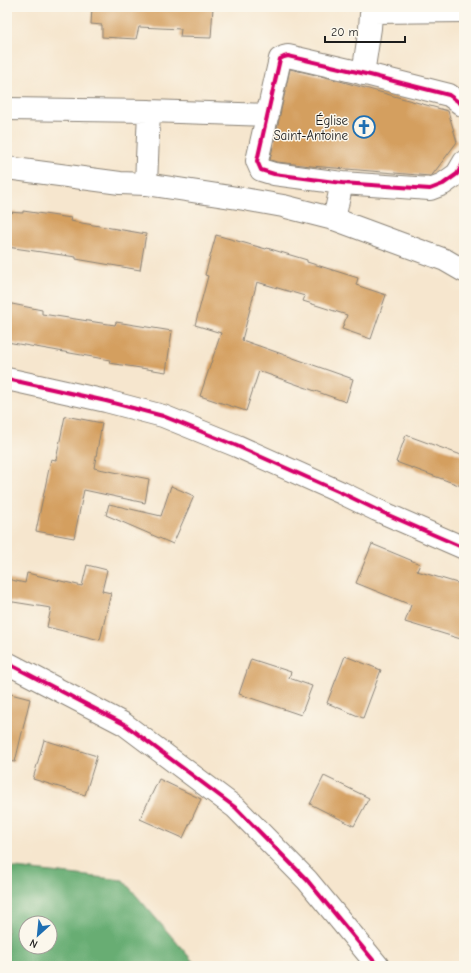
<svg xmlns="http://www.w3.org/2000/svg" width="471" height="973" font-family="'Comic Neue',sans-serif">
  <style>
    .forest { fill: #68ad73; stroke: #426448; fill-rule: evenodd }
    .building { fill: #d49f5f }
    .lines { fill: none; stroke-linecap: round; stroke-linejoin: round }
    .street-casing { stroke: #898175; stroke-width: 24 }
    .secondary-casing { stroke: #898175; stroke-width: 24 }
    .street { stroke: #fff; stroke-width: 22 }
    .secondary { stroke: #fff; stroke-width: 22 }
    .cycleway-casing { stroke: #fbf7ec; stroke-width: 6 }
    .cycleway { stroke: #d6006c; stroke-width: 4 }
    .labels { text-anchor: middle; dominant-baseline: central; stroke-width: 3; stroke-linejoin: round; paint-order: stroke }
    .poi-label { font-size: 13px; fill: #1c1c1c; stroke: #fbf7ec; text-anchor: end }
  </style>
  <rect width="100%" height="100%" fill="#fbf7ec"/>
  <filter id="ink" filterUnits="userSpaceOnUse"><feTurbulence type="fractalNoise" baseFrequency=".025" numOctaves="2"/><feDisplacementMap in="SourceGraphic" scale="8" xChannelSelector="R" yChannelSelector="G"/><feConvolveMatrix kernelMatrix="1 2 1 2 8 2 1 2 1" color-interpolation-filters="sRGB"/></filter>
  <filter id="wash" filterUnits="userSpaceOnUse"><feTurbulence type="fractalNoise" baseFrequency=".012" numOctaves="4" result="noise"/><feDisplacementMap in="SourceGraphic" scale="16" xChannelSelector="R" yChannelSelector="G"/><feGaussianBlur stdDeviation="0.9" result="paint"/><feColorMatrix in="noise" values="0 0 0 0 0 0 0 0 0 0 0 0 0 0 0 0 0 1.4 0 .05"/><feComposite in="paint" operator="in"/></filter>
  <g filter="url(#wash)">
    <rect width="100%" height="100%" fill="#f6e6ce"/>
    <!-- forest -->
    <path class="forest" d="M 7,867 L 123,880 L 197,966 L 7,966 ZM 26,923 L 50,923 L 50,947 L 26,947 Z"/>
    <g id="blocks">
      <!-- building -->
      <path class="building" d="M 92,7 L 213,7 L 211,38 L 180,37 L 181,29 L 139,27 L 136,39 L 102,37 L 102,25 L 91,24 Z
        M 290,69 L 329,78 L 448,111 L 457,142 L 433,174 L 430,176 L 311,166 L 277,162 L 270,160 Z
        M 23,211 L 71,218 L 70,221 L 146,234 L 140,270 L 76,259 L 76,257 L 7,247 L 7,212 L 23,213 Z
        M 216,235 L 266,249 L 267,248 L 307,260 L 307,262 L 358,278 L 356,285 L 386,295 L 371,339 L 342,329 L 347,315 L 303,301 L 305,296 L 257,282 L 242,340 L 353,379 L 346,402 L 259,371 L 246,411 L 200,396 L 221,333 L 195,325 L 208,276 L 205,275 Z
        M 7,303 L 42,310 L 42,314 L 115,325 L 116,322 L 172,331 L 166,372 L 109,363 L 110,360 L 7,342 Z
        M 65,416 L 102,423 L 94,468 L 149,479 L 145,503 L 84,490 L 74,538 L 36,531 L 51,459 L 56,460 Z
        M 406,435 L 464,456 L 464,487 L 396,462 Z
        M 171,486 L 194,496 L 173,544 L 106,515 L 109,504 L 161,516 Z
        M 372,544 L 420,564 L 417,571 L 464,585 L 464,640 L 405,622 L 411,605 L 356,583 Z
        M 87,565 L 107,570 L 102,591 L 111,593 L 100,640 L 47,627 L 51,608 L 7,601 L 7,579 L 25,583 L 27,573 L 82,586 Z
        M 345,656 L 381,670 L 363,718 L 327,703 Z
        M 251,659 L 291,672 L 289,678 L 312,686 L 301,715 L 239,694 Z
        M 7,693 L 30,699 L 15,762 L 7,761 Z
        M 44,740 L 97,756 L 85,795 L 33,779 Z
        M 324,776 L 369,798 L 354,826 L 310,804 Z
        M 159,779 L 201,799 L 183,838 L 140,819 Z"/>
    </g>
  </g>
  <g filter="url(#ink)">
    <use href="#blocks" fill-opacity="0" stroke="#898175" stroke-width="1"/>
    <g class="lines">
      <!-- street casing -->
      <g class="street-casing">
        <path id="street" d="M 363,74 L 370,28 L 371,14 L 373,12 L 464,11
          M 464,106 L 449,95 L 370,75 L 288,56 L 284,57 L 280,59 L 257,161 L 261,170 L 274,174 L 342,183 L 430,189 L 443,184 L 457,174 L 464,162
          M 7,109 L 149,111 L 268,115
          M 146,184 L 149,111
          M 334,219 L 342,183
          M 7,379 L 106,401 L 163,416 L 237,446 L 342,493 L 377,510 L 464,548
          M 7,663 L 124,724 L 236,808 L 307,880 L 378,966"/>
      </g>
      <!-- secondary casing -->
      <g class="secondary-casing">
        <path id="secondary" d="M 7,168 L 120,183 L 146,184 L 244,199 L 283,206 L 334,219 L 445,260 L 464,271"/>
      </g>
      <!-- street -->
      <use href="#street" class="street"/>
      <!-- secondary -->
      <use href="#secondary" class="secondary"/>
      <!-- cycleway casing -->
      <g class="cycleway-casing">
        <path id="cycleway" d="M 464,106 L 449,95 L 370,75 L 288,56 L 284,57 L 280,59 L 257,161 L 261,170 L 274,174 L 342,183 L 430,189 L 443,184 L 457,174 L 464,162
          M 7,379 L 106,401 L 163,416 L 237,446 L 342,493 L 377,510 L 464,548
          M 7,663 L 124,724 L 236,808 L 307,880 L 378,966"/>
      </g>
      <!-- cycleway -->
      <use href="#cycleway" class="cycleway"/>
    </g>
  </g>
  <!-- icons -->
  <defs>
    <g id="church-ring" transform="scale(1.15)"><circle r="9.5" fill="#fbf7ec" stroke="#1f6fb2" stroke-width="1.5"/><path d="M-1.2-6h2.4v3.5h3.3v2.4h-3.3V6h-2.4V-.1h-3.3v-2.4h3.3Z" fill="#1f6fb2"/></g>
  </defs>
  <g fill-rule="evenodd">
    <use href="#church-ring" x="364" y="127"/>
  </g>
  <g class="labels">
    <!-- poi labels -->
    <g class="poi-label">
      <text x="348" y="120">Église<tspan x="348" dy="15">Saint-Antoine</tspan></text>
    </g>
  </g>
  <!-- margin -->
  <rect width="471" height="973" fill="none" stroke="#fbf7ec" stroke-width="24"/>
  <!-- north arrow -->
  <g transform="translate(38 935) rotate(207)"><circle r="19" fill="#fbf7ec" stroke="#a29f99"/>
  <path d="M0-3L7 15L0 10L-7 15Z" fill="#1f6fb2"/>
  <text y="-6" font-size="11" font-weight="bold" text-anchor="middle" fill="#1c1c1c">N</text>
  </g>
  <!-- scale -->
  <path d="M325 36v6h80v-6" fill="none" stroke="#1c1c1c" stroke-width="2"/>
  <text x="331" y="36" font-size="12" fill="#1c1c1c" stroke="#fbf7ec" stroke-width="3" paint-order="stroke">20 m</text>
</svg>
